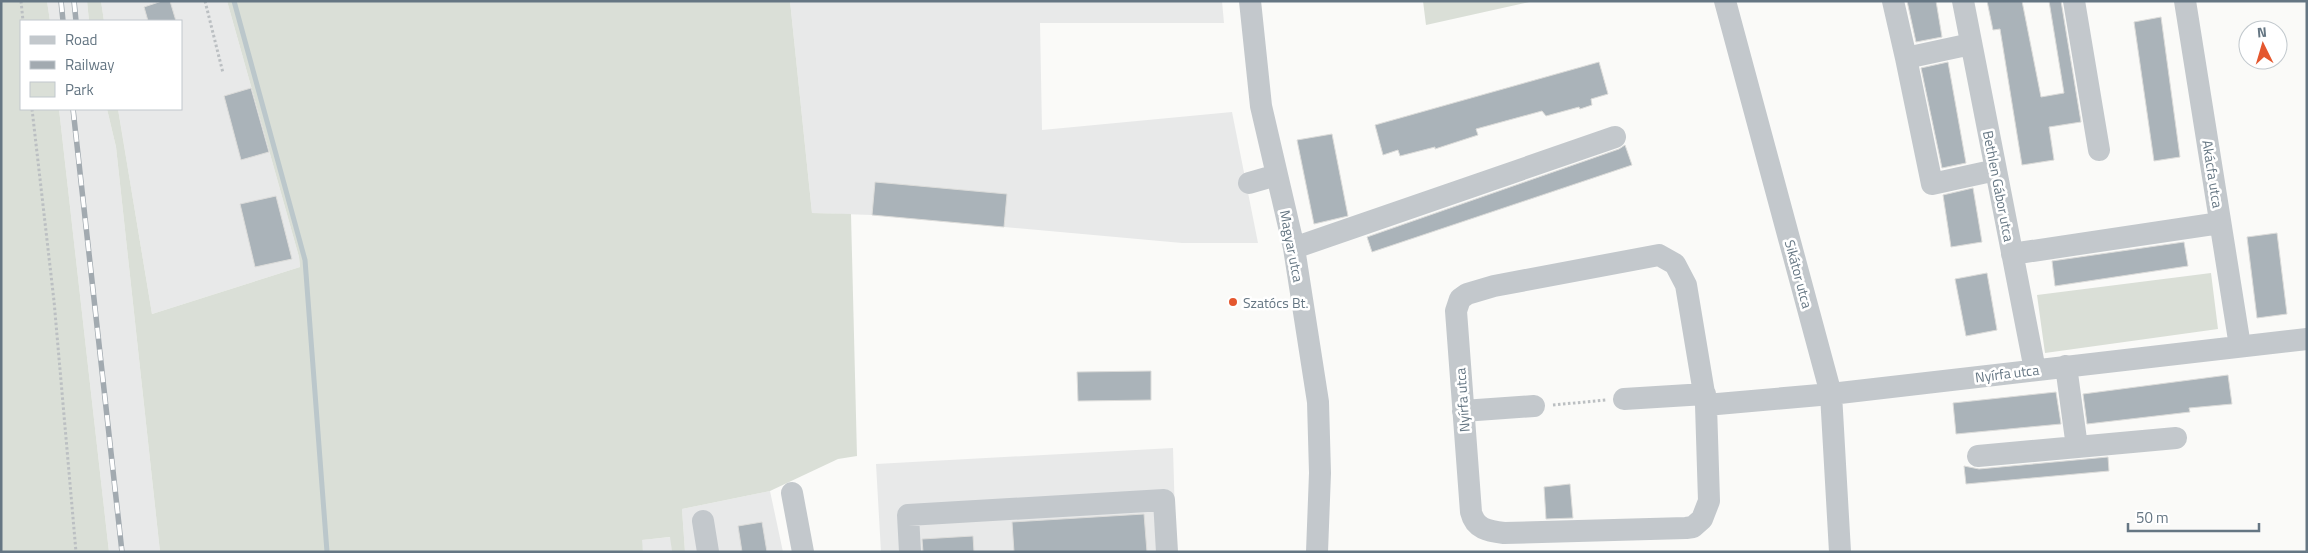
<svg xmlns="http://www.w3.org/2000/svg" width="2308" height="553" font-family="'Titillium Web',sans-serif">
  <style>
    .built { fill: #e8e9e9 }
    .green { fill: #dadfd7 }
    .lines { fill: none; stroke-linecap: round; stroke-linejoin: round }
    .stream { stroke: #bbc7cb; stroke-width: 5 }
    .building { fill: #aab3b9; stroke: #dcdcda }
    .path { stroke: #bbbfc2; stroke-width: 3; stroke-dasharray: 2.5 2.5; stroke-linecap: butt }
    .minor { stroke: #c3c8cc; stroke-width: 22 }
    .rail-casing { stroke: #a2aab0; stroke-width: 5.5 }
    .rail { stroke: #fff; stroke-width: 4; stroke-dasharray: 11; stroke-linecap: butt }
    .poi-dot { fill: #e4572e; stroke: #fff; stroke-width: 2 }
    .labels { text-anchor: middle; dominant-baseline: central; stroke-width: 5; stroke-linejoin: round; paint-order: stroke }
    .street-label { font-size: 14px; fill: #657683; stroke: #fff }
    .poi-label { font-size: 14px; fill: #657683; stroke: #fff; text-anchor: start }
  </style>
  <rect width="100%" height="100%" fill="#fafaf8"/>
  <!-- built -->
  <path class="built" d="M 47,1 L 87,1 L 89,21 L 50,21 Z
    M 101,1 L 227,1 L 299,257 L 300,267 L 152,314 L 118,109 L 181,109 L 181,21 L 104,21 Z
    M 790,1 L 1222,1 L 1224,23 L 1040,23 L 1042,130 L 1232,112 L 1258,243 L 1182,243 L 872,215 L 812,213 Z
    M 59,109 L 107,109 L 116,147 L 160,552 L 109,552 Z
    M 1173,448 L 1176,552 L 881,552 L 876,464 Z
    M 770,491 L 783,552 L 685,552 L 682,509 Z
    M 671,537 L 672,552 L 643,552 L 641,540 Z"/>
  <!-- green -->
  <path class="green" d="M 1,1 L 47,1 L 50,21 L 21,21 L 21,109 L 59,109 L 109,552 L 1,552 Z
    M 87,1 L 101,1 L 104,21 L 89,21 Z
    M 227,1 L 790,1 L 812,213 L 851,214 L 857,456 L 838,459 L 770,491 L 682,509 L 685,552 L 672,552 L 670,537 L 642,540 L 643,552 L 160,552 L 116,147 L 107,109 L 118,109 L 152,314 L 300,267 L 299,257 Z
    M 1423,1 L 1534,1 L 1426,25 Z
    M 2211,273 L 2218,329 L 2045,353 L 2037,295 Z"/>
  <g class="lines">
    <!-- stream -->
    <path class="stream" d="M 234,1 L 305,260 L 327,552"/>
  </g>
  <!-- building -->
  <path class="building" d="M 162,1 L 170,1 L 176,21 L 148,21 L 144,7 Z
    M 1907,1 L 1936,1 L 1942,37 L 1916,42 Z
    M 1987,1 L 2022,1 L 2041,97 L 2064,93 L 2049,1 L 2061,1 L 2081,122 L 2049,127 L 2054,160 L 2022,165 L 2000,29 L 1993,30 Z
    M 2161,17 L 2180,157 L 2154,161 L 2134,22 Z
    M 1599,62 L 1608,94 L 1591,99 L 1592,105 L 1580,109 L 1579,107 L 1546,116 L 1542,111 L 1476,129 L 1478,135 L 1435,149 L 1435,147 L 1400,156 L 1398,150 L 1383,155 L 1375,125 Z
    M 1948,62 L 1966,163 L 1942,168 L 1921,68 Z
    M 251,88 L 269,152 L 241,160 L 224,96 Z
    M 1332,134 L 1348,216 L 1314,224 L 1297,140 Z
    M 1625,145 L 1632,165 L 1372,252 L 1367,237 L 1619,149 Z
    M 875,182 L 1007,194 L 1004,227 L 872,215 Z
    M 1973,188 L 1982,242 L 1951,247 L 1943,195 Z
    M 276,196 L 292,259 L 255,267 L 240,204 Z
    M 2277,233 L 2287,314 L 2257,318 L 2247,237 Z
    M 2184,242 L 2188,266 L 2055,286 L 2052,261 Z
    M 1987,273 L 1997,330 L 1966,336 L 1955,279 Z
    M 1151,371 L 1151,400 L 1078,401 L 1077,372 Z
    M 2228,375 L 2232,404 L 2189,408 L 2190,412 L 2087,424 L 2083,394 Z
    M 2056,392 L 2061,424 L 1956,434 L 1953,403 Z
    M 2108,457 L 2109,471 L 1966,484 L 1964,466 L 1979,469 Z
    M 1570,484 L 1573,518 L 1546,519 L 1544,487 Z
    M 1144,514 L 1147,552 L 1014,552 L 1012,522 Z
    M 762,522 L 767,552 L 742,552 L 738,526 Z
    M 973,536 L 974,552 L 923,552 L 922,539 Z"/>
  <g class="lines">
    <!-- path -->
    <path class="path" d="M 21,1 L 23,21
      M 205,1 L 223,73
      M 32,109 L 54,301 L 76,552
      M 1553,405 L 1606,400"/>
    <!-- minor -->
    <path class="minor" d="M 1250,1 L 1261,106 L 1294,248 L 1318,402 L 1320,473 L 1317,552
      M 1725,1 L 1831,394 L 1840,552
      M 1893,1 L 1906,58 L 1971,44
      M 1963,1 L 2035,370
      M 2074,1 L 2099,150
      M 2185,1 L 2240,346
      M 1906,58 L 1932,184 L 1996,170
      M 1249,183 L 1277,175
      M 1294,248 L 1615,137
      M 2012,254 L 2220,223
      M 1659,255 L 1675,264 L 1686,285 L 1706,405 L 1709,501 L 1702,519 L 1693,527 L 1686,528 L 1504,533 C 1488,531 1475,529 1471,512 L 1456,311 L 1460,299 L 1467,294 L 1494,286 Z
      M 2066,366 L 2077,447
      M 1624,399 L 1705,394
      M 1706,405 L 1831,394 L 2307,339
      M 1463,411 L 1534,406
      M 1978,456 L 2176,438
      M 792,493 L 803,552
      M 703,521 L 708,552
      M 910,552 L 908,515 L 1164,500 L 1167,552"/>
    <!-- rail casing -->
    <g class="rail-casing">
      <path id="rail" d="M 61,1 L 63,21
        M 74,1 L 76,21
        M 73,109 L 122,552"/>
    </g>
    <!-- rail -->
    <use href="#rail" class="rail"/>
  </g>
  <!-- markers -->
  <circle class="poi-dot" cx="1233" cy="302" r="5"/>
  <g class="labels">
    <!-- street labels -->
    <g class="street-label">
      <text transform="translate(2213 174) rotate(81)">Akácfa utca</text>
      <text transform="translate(1999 186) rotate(79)">Bethlen Gábor utca</text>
      <text transform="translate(1292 246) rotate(79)">Magyar utca</text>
      <text transform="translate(1799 274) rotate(75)">Sikátor utca</text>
      <text transform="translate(2007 373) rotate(-7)">Nyírfa utca</text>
      <text transform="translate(1462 400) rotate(-94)">Nyírfa utca</text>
    </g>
    <!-- poi labels -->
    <g class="poi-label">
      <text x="1243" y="302">Szatócs Bt.</text>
    </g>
  </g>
  <!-- border -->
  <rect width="2308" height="553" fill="none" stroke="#657683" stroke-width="5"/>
  <!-- legend -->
  <rect x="20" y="20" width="162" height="90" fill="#ffffff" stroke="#c1c8cd"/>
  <rect x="30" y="36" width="25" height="8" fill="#c3c8cc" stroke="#c1c8cd"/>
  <text x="65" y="45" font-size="15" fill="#657683">Road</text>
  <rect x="30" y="61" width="25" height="8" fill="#a2aab0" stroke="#c1c8cd"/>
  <text x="65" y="70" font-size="15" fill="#657683">Railway</text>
  <rect x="30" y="82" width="25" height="15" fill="#dadfd7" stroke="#c1c8cd"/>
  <text x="65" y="95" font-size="15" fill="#657683">Park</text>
  <!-- north arrow -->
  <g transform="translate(2263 45) rotate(355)"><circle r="24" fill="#ffffff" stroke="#c1c8cd"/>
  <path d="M0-4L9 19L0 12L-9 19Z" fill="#e4572e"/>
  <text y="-8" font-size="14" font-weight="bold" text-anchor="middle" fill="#657683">N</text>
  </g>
  <!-- scale -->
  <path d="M2128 523v8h131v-8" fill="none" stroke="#657683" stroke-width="2.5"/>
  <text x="2136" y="523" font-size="15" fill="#657683" stroke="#ffffff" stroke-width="4" paint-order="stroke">50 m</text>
</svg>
